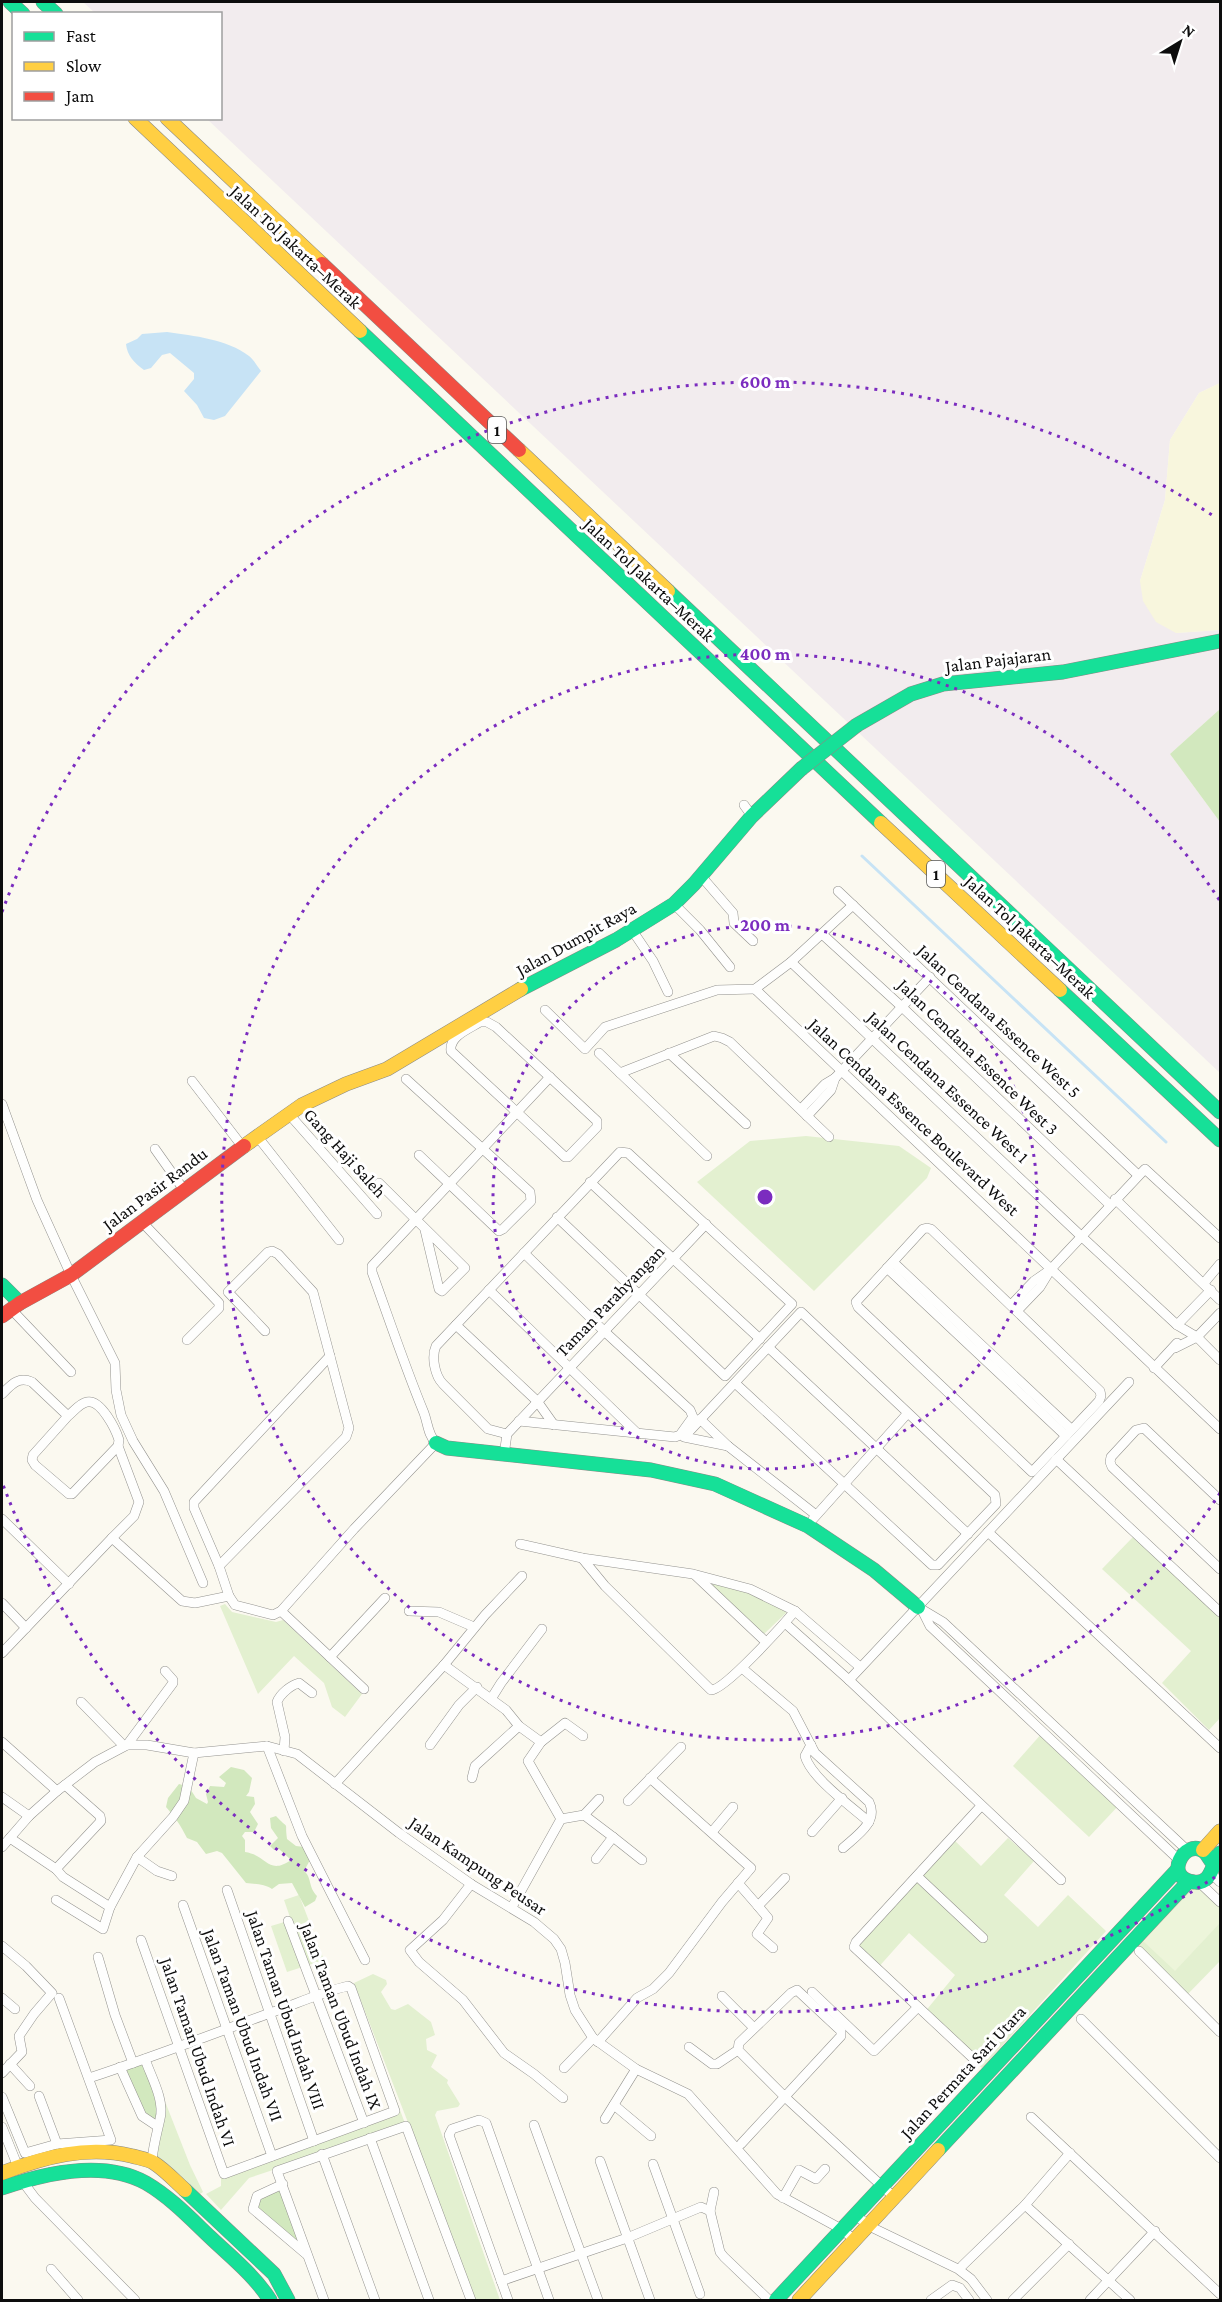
<svg xmlns="http://www.w3.org/2000/svg" width="1222" height="2302" viewBox="0 0 1222 2302" font-family="'Crimson Pro',serif">
	<style>
		.industrial { fill: #f2ecee }
		.farmland { fill: #f8f6dd }
		.green { fill: #e3f0d0 }
		.forest { fill: #d2e8be }
		.pitch { fill: #edf5da }
		.water { fill: #c7e3f5 }
		.lines { fill: none; stroke-linecap: round; stroke-linejoin: round }
		.stream { stroke: #c7e3f5; stroke-width: 3 }
		.street-casing { stroke: #94938f; stroke-width: 10 }
		.fast-casing { stroke: #8b8a86; stroke-width: 15 }
		.slow-casing { stroke: #8b8a86; stroke-width: 15 }
		.jam-casing { stroke: #8b8a86; stroke-width: 15 }
		.street { stroke: #fefefd; stroke-width: 9 }
		.fast { stroke: #16e098; stroke-width: 14 }
		.slow { stroke: #ffcf43; stroke-width: 14 }
		.jam { stroke: #f24e42; stroke-width: 14 }
		.fast-bridge-casing { stroke: #8b8a86; stroke-width: 15; stroke-linecap: butt }
		.fast-bridge { stroke: #16e098; stroke-width: 14 }
		.ring { fill: none; stroke: #7b2cbf; stroke-width: 3; stroke-dasharray: 3 6 }
		.labels { text-anchor: middle; stroke-width: 6; stroke-linejoin: round; paint-order: stroke }
		.shield { fill: #fff; stroke: #565656; stroke-width: 1.5 }
		.shield-label { font-size: 16px; font-weight: bold; fill: #0d0d0d }
		.street-label { font-size: 18px; fill: #0d0d0d; stroke: #fff }
		.centre { fill: #7b2cbf; stroke: #fff; stroke-width: 3 }
		.ring-label { font-size: 18px; text-anchor: middle; font-weight: bold; fill: #7b2cbf; stroke: #fff; stroke-width: 6; stroke-linejoin: round; paint-order: stroke }
	</style>
	<rect width="100%" height="100%" fill="#fbf9f0"/>
	<polygon class="industrial" points="83,2 1220,2 1220,383 1199,393 1170,440 1165,500 1140,581 1176,633 1220,630 1220,709 1170,754 1220,822 1220,1073 207,119 220,118 220,14 95,13"/>
	<polygon class="farmland" points="1220,383 1220,630 1176,633 1156,622 1143,601 1140,581 1165,500 1170,440 1199,393"/>
	<g class="green">
		<polygon points="806,1136 899,1146 931,1168 927,1178 814,1291 697,1182 750,1141"/>
		<polygon points="1133,1537 1220,1618 1220,1718 1209,1730 1162,1683 1191,1651 1102,1569"/>
		<polygon points="708,1581 756,1594 786,1611 786,1613 764,1634 706,1583"/>
		<polygon points="225,1604 232,1612 276,1622 283,1620 362,1694 345,1717 332,1707 324,1683 294,1656 258,1694 220,1606"/>
		<polygon points="1043,1732 1120,1804 1089,1837 1013,1766"/>
		<polygon points="952,1838 981,1866 1008,1838 1034,1861 1004,1895 1038,1927 1068,1895 1106,1931 982,2068 924,2013 955,1975 909,1933 876,1970 856,1942"/>
		<polygon points="1188,1882 1200,1883 1220,1902 1220,1961 1185,1997 1131,1944"/>
		<polygon points="299,1895 324,1960 287,1972 271,1926 291,1920 284,1900"/>
		<polygon points="373,1974 386,1980 387,1984 381,1992 391,2009 395,2010 408,2004 431,2022 435,2035 426,2039 427,2050 437,2055 431,2067 448,2080 447,2083 460,2104 458,2107 437,2111 435,2115 500,2300 474,2300 407,2120 354,1983"/>
		<polygon points="354,1987 406,2126 249,2178 221,2210 206,2194 221,2186 221,2176 395,2112"/>
		<polygon points="166,2104 190,2165 203,2192 200,2194 152,2153 161,2106"/>
	</g>
	<g class="forest">
		<polygon points="1220,709 1220,822 1170,754"/>
		<path d="M231,1767L244,1770L252,1778L249,1792L246,1796L254,1797L255,1804L250,1812L258,1824L254,1832H245L242,1836L245,1840V1852C267,1855 268,1876 291,1860L279,1849L274,1850L270,1846L278,1838L271,1828L270,1818L276,1816C291,1832 284,1818 287,1839L296,1846L304,1847L310,1860L304,1871C312,1877 308,1887 317,1896L315,1901L305,1907L292,1883L279,1884L272,1889C265,1884 255,1884 246,1883L222,1853L217,1851L206,1854L197,1842L187,1838C181,1826 175,1817 166,1807L168,1798L179,1784L189,1787L196,1798L207,1804L208,1802L206,1794L210,1786L224,1787L226,1783L219,1777Z"/>
		<polygon points="145,2059 160,2119 151,2123 120,2067"/>
		<polygon points="283,2184 307,2255 256,2213 254,2202"/>
	</g>
	<polygon class="pitch" points="1196,1886 1220,1909 1220,1923 1175,1971 1143,1941"/>
	<path class="water" d="M167,332C194,336 227,339 249,356C254,360 257,366 261,371L225,416L214,420L204,418L197,405L184,391L194,379V373L170,353L162,355L151,368L144,370C134,363 127,355 126,344L137,339L142,334Z"/>
	<g class="lines">
		<polyline class="stream" points="862,856 1166,1142"/>
		<g class="street-casing">
			<g id="street">
				<polyline points="744,805 752,816"/>
				<polyline points="701,876 733,913 734,923 753,941"/>
				<polyline points="838,891 1138,1175"/>
				<polyline points="674,904 700,930 730,967"/>
				<polyline points="632,930 653,961 668,992"/>
				<polyline points="822,934 902,1007 1110,1205"/>
				<polyline points="791,962 1081,1236 1177,1325 1197,1337 1220,1360"/>
				<polyline points="755,989 1220,1429"/>
				<polyline points="545,1010 585,1049 605,1027 717,990 755,989 791,962 853,905"/>
				<path d="M480,1022H487L496,1027L597,1121V1127L568,1157H565L451,1051C449,1036 469,1029 480,1022Z"/>
				<polyline points="599,1053 707,1156"/>
				<polyline points="669,1053 746,1124"/>
				<polyline points="620,1073 714,1036 722,1038 730,1042 829,1137"/>
				<polyline points="406,1079 530,1192 531,1201 503,1229 499,1231 419,1155"/>
				<polyline points="192,1081 242,1146"/>
				<polyline points="2,1104 37,1200 71,1275 115,1363 116,1390 121,1415 133,1441 164,1491 203,1583"/>
				<polyline points="801,1109 825,1084 835,1078 930,977"/>
				<polyline points="288,1113 377,1214"/>
				<polyline points="807,1116 831,1090 835,1078"/>
				<polyline points="257,1136 339,1240"/>
				<polyline points="155,1149 184,1190"/>
				<polyline points="590,1182 760,1339"/>
				<polyline points="379,1183 465,1268 442,1291 439,1289 425,1230"/>
				<polyline points="1115,1199 1220,1300"/>
				<polyline points="142,1222 219,1303 219,1308 187,1340"/>
				<polygon points="927,1228 931,1229 1100,1391 1101,1396 1099,1401 1032,1472 858,1307 856,1302 923,1229"/>
				<polyline points="893,1262 1071,1429"/>
				<polyline points="887,1268 1066,1436"/>
				<polyline points="1204,1283 1220,1264"/>
				<polyline points="489,1290 638,1434"/>
				<polyline points="1011,1305 1034,1281 1047,1272"/>
				<polyline points="11,1309 71,1372"/>
				<polyline points="1017,1311 1040,1287 1051,1269 1145,1169 1220,1238"/>
				<polyline points="456,1325 537,1401 554,1425"/>
				<polyline points="1177,1325 1211,1290"/>
				<polyline points="768,1347 968,1534"/>
				<polyline points="1175,1348 1197,1337 1220,1313"/>
				<path d="M330,1356L194,1502V1508L219,1566L229,1596L235,1605L273,1615L281,1611L354,1529L436,1443C428,1435 428,1424 424,1413C405,1367 389,1319 372,1272V1266L550,1077"/>
				<polyline points="1154,1368 1177,1343"/>
				<path d="M2,1394C11,1385 18,1376 32,1382L68,1416L33,1455L32,1460L35,1465L69,1494H72L118,1446L119,1440C116,1430 101,1399 87,1402C80,1403 74,1411 68,1416"/>
				<polyline points="700,1419 728,1446 816,1515"/>
				<polyline points="519,1421 675,1437 680,1435 693,1417 690,1410 604,1331 524,1253"/>
				<path d="M507,1434L488,1429L443,1384C435,1376 431,1357 436,1346L620,1152L628,1153L792,1304L725,1376L557,1217"/>
				<polyline points="728,1446 684,1437 801,1312 995,1495 996,1504 938,1565 932,1565 735,1383"/>
				<polyline points="504,1455 507,1434 706,1224"/>
				<polyline points="1056,1459 1220,1612"/>
				<polyline points="1220,1500 1144,1428 1136,1430 1111,1457 1110,1462 1112,1467 1220,1569"/>
				<polyline points="2,1519 69,1584"/>
				<polyline points="813,1519 907,1414"/>
				<polyline points="988,1532 1220,1748"/>
				<polyline points="112,1538 134,1516 139,1502 118,1446"/>
				<polyline points="520,1544 582,1558 693,1574 750,1589 795,1611 860,1667"/>
				<path d="M582,1558L605,1586L711,1690C725,1690 783,1625 795,1611"/>
				<polyline points="219,1566 346,1437 349,1428 313,1292 278,1254 272,1251 268,1252 228,1292 265,1331"/>
				<polyline points="695,1575 766,1642"/>
				<polyline points="2,1603 26,1628"/>
				<polyline points="918,1607 943,1622 1187,1850"/>
				<polyline points="922,1610 930,1626 1178,1859"/>
				<polyline points="281,1611 364,1689"/>
				<polyline points="409,1611 439,1612 474,1627"/>
				<polyline points="785,1623 849,1680 1061,1880"/>
				<polyline points="2,1653 112,1538 182,1601 195,1603 229,1596"/>
				<polyline points="330,1657 385,1598"/>
				<polyline points="444,1665 506,1710 519,1726 541,1742 565,1723 583,1736"/>
				<path d="M742,1668L793,1711L815,1753L869,1802C879,1822 856,1836 843,1848"/>
				<polyline points="849,1680 1129,1382"/>
				<polyline points="491,1699 501,1683 542,1629"/>
				<polyline points="81,1702 124,1746"/>
				<polyline points="2,1742 57,1791"/>
				<polyline points="541,1742 528,1761 561,1819"/>
				<polyline points="127,1745 173,1683 173,1680 165,1671"/>
				<polyline points="430,1745 459,1705 477,1687"/>
				<path d="M811,1745L805,1756C811,1778 851,1806 869,1822"/>
				<polyline points="267,1746 302,1836 365,1960"/>
				<path d="M284,1751L285,1737L277,1702C280,1694 291,1685 299,1683L312,1693"/>
				<polyline points="472,1778 475,1766 519,1726"/>
				<polyline points="335,1784 444,1665 485,1615 522,1576"/>
				<polyline points="2,1797 29,1816"/>
				<polyline points="628,1801 681,1747"/>
				<polyline points="584,1815 599,1799"/>
				<polyline points="712,1832 733,1807"/>
				<polyline points="812,1832 842,1798"/>
				<polyline points="613,1837 642,1860"/>
				<polyline points="10,1838 56,1869 63,1877 110,1907 103,1929 56,1900"/>
				<polyline points="2,1847 29,1816 57,1791 95,1762 127,1745 147,1745 194,1753 267,1746 297,1754 399,1833 471,1884 534,1922 554,1939 561,1949 565,1963 570,1995 575,2010 593,2038 636,2069 688,2094 777,2194 843,2230 855,2241"/>
				<polyline points="137,1857 157,1871 172,1876"/>
				<polyline points="56,1869 101,1821 100,1816 65,1785"/>
				<polyline points="1211,1873 1220,1882"/>
				<polyline points="917,1876 983,1938"/>
				<polyline points="738,1883 758,1906"/>
				<polyline points="1200,1883 1220,1902"/>
				<polyline points="471,1884 443,1920 410,1950 419,1962 463,2000 504,2053 534,2074 563,2098"/>
				<polyline points="227,1890 314,2141"/>
				<polyline points="183,1905 272,2156"/>
				<polyline points="110,1907 137,1857 173,1817 184,1801 194,1753"/>
				<polyline points="512,1907 561,1819 584,1815 613,1837 596,1859"/>
				<polyline points="288,1921 364,2123"/>
				<polyline points="2,1946 26,1966 52,1993 34,2014 19,2036 22,2052 2,2073"/>
				<polyline points="773,1948 757,1934 768,1918 758,1906 785,1878"/>
				<polyline points="1139,1951 1220,2032"/>
				<polyline points="98,1957 115,2015 133,2063"/>
				<polyline points="812,1992 874,2051 918,2007"/>
				<polyline points="722,1996 754,2028"/>
				<polyline points="2,1998 15,2009"/>
				<polyline points="1081,2019 1220,2158"/>
				<polyline points="598,2042 637,1998 653,1989 669,1973 722,1902 751,1868 650,1778"/>
				<polyline points="689,2047 712,2064 717,2064 738,2050"/>
				<path d="M145,2059C151,2077 165,2100 160,2119C157,2133 153,2146 152,2161"/>
				<polyline points="976,2061 854,1947 856,1942 981,1806"/>
				<polyline points="10,2064 30,2086"/>
				<polyline points="120,2067 142,2116 157,2126"/>
				<polyline points="564,2068 593,2038"/>
				<path d="M89,2078C150,2058 210,2035 270,2013C296,2004 322,1992 348,1986L351,1988L395,2111L224,2174L141,1940"/>
				<polyline points="39,2096 57,2144"/>
				<polyline points="2,2097 25,2153 57,2144 111,2140 59,1998"/>
				<polyline points="614,2105 651,2136"/>
				<polyline points="1031,2117 1220,2294"/>
				<polyline points="605,2119 636,2069"/>
				<polyline points="534,2125 598,2300"/>
				<polyline points="2,2127 18,2167"/>
				<polyline points="370,2138 429,2300"/>
				<polyline points="741,2144 841,2036 841,2031 797,1990 791,1993 739,2043 738,2050 786,2098 895,2198"/>
				<polyline points="322,2154 375,2300"/>
				<polyline points="600,2161 650,2300"/>
				<polyline points="653,2164 700,2294"/>
				<polyline points="23,2182 35,2198 135,2300"/>
				<polyline points="283,2184 257,2196 253,2209 306,2254"/>
				<polyline points="783,2198 799,2170 816,2179 825,2169"/>
				<polyline points="1025,2205 1130,2300"/>
				<polyline points="710,2211 714,2192"/>
				<polyline points="857,2216 869,2226 958,2269 971,2279 987,2300"/>
				<polyline points="962,2266 1025,2205 1070,2153"/>
				<polyline points="51,2269 78,2300"/>
				<polyline points="501,2281 627,2238 701,2207 710,2211 720,2252 724,2257 769,2300"/>
				<polyline points="324,2300 277,2171 406,2126 471,2300"/>
				<polyline points="508,2300 449,2135 452,2129 479,2120 486,2123 549,2300"/>
				<polyline points="931,2300 952,2285 960,2288 969,2300"/>
				<polyline points="1013,2300 1069,2244"/>
				<polyline points="1090,2300 1155,2231"/>
			</g>
		</g>
		<g class="fast-casing">
			<g id="fast">
				<polyline points="10,2 23,14"/>
				<polyline points="43,2 56,14"/>
				<polyline points="360,331 881,823"/>
				<polyline points="668,591 1220,1112"/>
				<polyline points="857,725 911,694 943,684 1063,672 1220,641"/>
				<polyline points="521,989 616,940 674,904 694,884 752,816 801,769"/>
				<polyline points="1060,990 1220,1140"/>
				<polyline points="2,1285 20,1303"/>
				<polyline points="436,1443 447,1448 651,1470 715,1484 808,1526 874,1570 918,1607"/>
				<path d="M1212,1862C1209,1859 1207,1853 1203,1851C1185,1838 1162,1878 1194,1882C1199,1883 1203,1882 1207,1878C1213,1871 1214,1861 1220,1853"/>
				<polyline points="938,2150 1188,1882"/>
				<path d="M2,2188C45,2173 103,2159 146,2183C170,2197 190,2218 210,2237C231,2257 254,2275 270,2300"/>
				<polyline points="185,2190 274,2274 288,2300"/>
				<polyline points="776,2300 1177,1870"/>
			</g>
		</g>
		<g class="slow-casing">
			<g id="slow">
				<polyline points="135,118 360,331"/>
				<polyline points="167,118 322,264"/>
				<polyline points="519,450 668,591"/>
				<polyline points="881,823 1060,990"/>
				<polyline points="244,1146 302,1105 346,1084 387,1069 521,989"/>
				<polyline points="1203,1850 1220,1831"/>
				<path d="M2,2173C44,2157 87,2145 132,2156C139,2158 148,2159 154,2163C165,2170 175,2181 185,2190"/>
				<polyline points="799,2300 938,2150"/>
			</g>
		</g>
		<g class="jam-casing">
			<g id="jam">
				<polyline points="322,264 519,450"/>
				<polyline points="2,1316 20,1303 71,1275 244,1146"/>
			</g>
		</g>
		<use href="#street" class="street"/>
		<use href="#fast" class="fast"/>
		<use href="#slow" class="slow"/>
		<use href="#jam" class="jam"/>
		<g class="fast-bridge-casing">
			<polyline id="fast-bridge" points="801,769 857,725"/>
		</g>
		<use href="#fast-bridge" class="fast-bridge"/>
	</g>
	<g class="ring">
		<circle cx="765" cy="1197" r="272"/>
		<path d="M1220 1493A543 543 0 1 1 1220 901"/>
		<path d="M1215 1877A815 815 0 0 1 2 1482M2 912A815 815 0 0 1 1215 517"/>
	</g>
	<g class="labels">
		<g class="shield">
			<rect x="488" y="417" width="18" height="26" rx="4.5"/>
			<rect x="927" y="861" width="18" height="26" rx="4.5"/>
		</g>
		<g class="shield-label">
			<text x="497" y="436">1</text>
			<text x="936" y="880">1</text>
		</g>
		<g class="street-label">
			<text transform="translate(296 247) rotate(43)" y="6">Jalan Tol Jakarta–Merak</text>
			<text transform="translate(649 580) rotate(43)" y="6">Jalan Tol Jakarta–Merak</text>
			<text transform="translate(998 660) rotate(-7)" y="6">Jalan Pajajaran</text>
			<text transform="translate(1030 937) rotate(43)" y="6">Jalan Tol Jakarta–Merak</text>
			<text transform="translate(576 939) rotate(-29)" y="6">Jalan Dumpit Raya</text>
			<text transform="translate(999 1021) rotate(43)" y="6">Jalan Cendana Essence West 5</text>
			<text transform="translate(978 1057) rotate(44)" y="6">Jalan Cendana Essence West 3</text>
			<text transform="translate(948 1087) rotate(43)" y="6">Jalan Cendana Essence West 1</text>
			<text transform="translate(914 1117) rotate(43)" y="6">Jalan Cendana Essence Boulevard West</text>
			<text transform="translate(345 1153) rotate(48)" y="6">Gang Haji Saleh</text>
			<text transform="translate(155 1189) rotate(-37)" y="6">Jalan Pasir Randu</text>
			<text transform="translate(610 1301) rotate(-46)" y="6">Taman Parahyangan</text>
			<text transform="translate(478 1866) rotate(34)" y="6">Jalan Kampung Peusar</text>
			<text transform="translate(286 2010) rotate(71)" y="6">Jalan Taman Ubud Indah VIII</text>
			<text transform="translate(341 2016) rotate(69)" y="6">Jalan Taman Ubud Indah IX</text>
			<text transform="translate(243 2025) rotate(70)" y="6">Jalan Taman Ubud Indah VII</text>
			<text transform="translate(198 2052) rotate(71)" y="6">Jalan Taman Ubud Indah VI</text>
			<text transform="translate(963 2072) rotate(-47)" y="6">Jalan Permata Sari Utara</text>
		</g>
	</g>
	<circle cx="765" cy="1197" r="9" class="centre"/>
	<g class="ring-label">
		<text x="765" y="388">600 m</text>
		<text x="765" y="660">400 m</text>
		<text x="765" y="931">200 m</text>
	</g>
	<rect width="1222" height="2302" fill="none" stroke="#0d0d0d" stroke-width="6"/>
	<rect x="12" y="12" width="210" height="108" fill="#ffffff" stroke="#9e9e9e" stroke-width="1.5"/>
	<rect x="24" y="32" width="30" height="9" fill="#16e098" stroke="#9e9e9e" stroke-width="1.5"/>
	<text x="66" y="42" font-size="18" fill="#0d0d0d">Fast</text>
	<rect x="24" y="62" width="30" height="9" fill="#ffcf43" stroke="#9e9e9e" stroke-width="1.5"/>
	<text x="66" y="72" font-size="18" fill="#0d0d0d">Slow</text>
	<rect x="24" y="92" width="30" height="9" fill="#f24e42" stroke="#9e9e9e" stroke-width="1.5"/>
	<text x="66" y="102" font-size="18" fill="#0d0d0d">Jam</text>
	<g transform="translate(1180 42) rotate(38)" stroke="#ffffff" stroke-width="4.5" paint-order="stroke">
	<path d="M0-4.5L10 22L0 15L-10 22Z" fill="#0d0d0d"/>
	<text y="-9" font-size="16" font-weight="bold" text-anchor="middle" fill="#0d0d0d">N</text>
	</g>
</svg>
